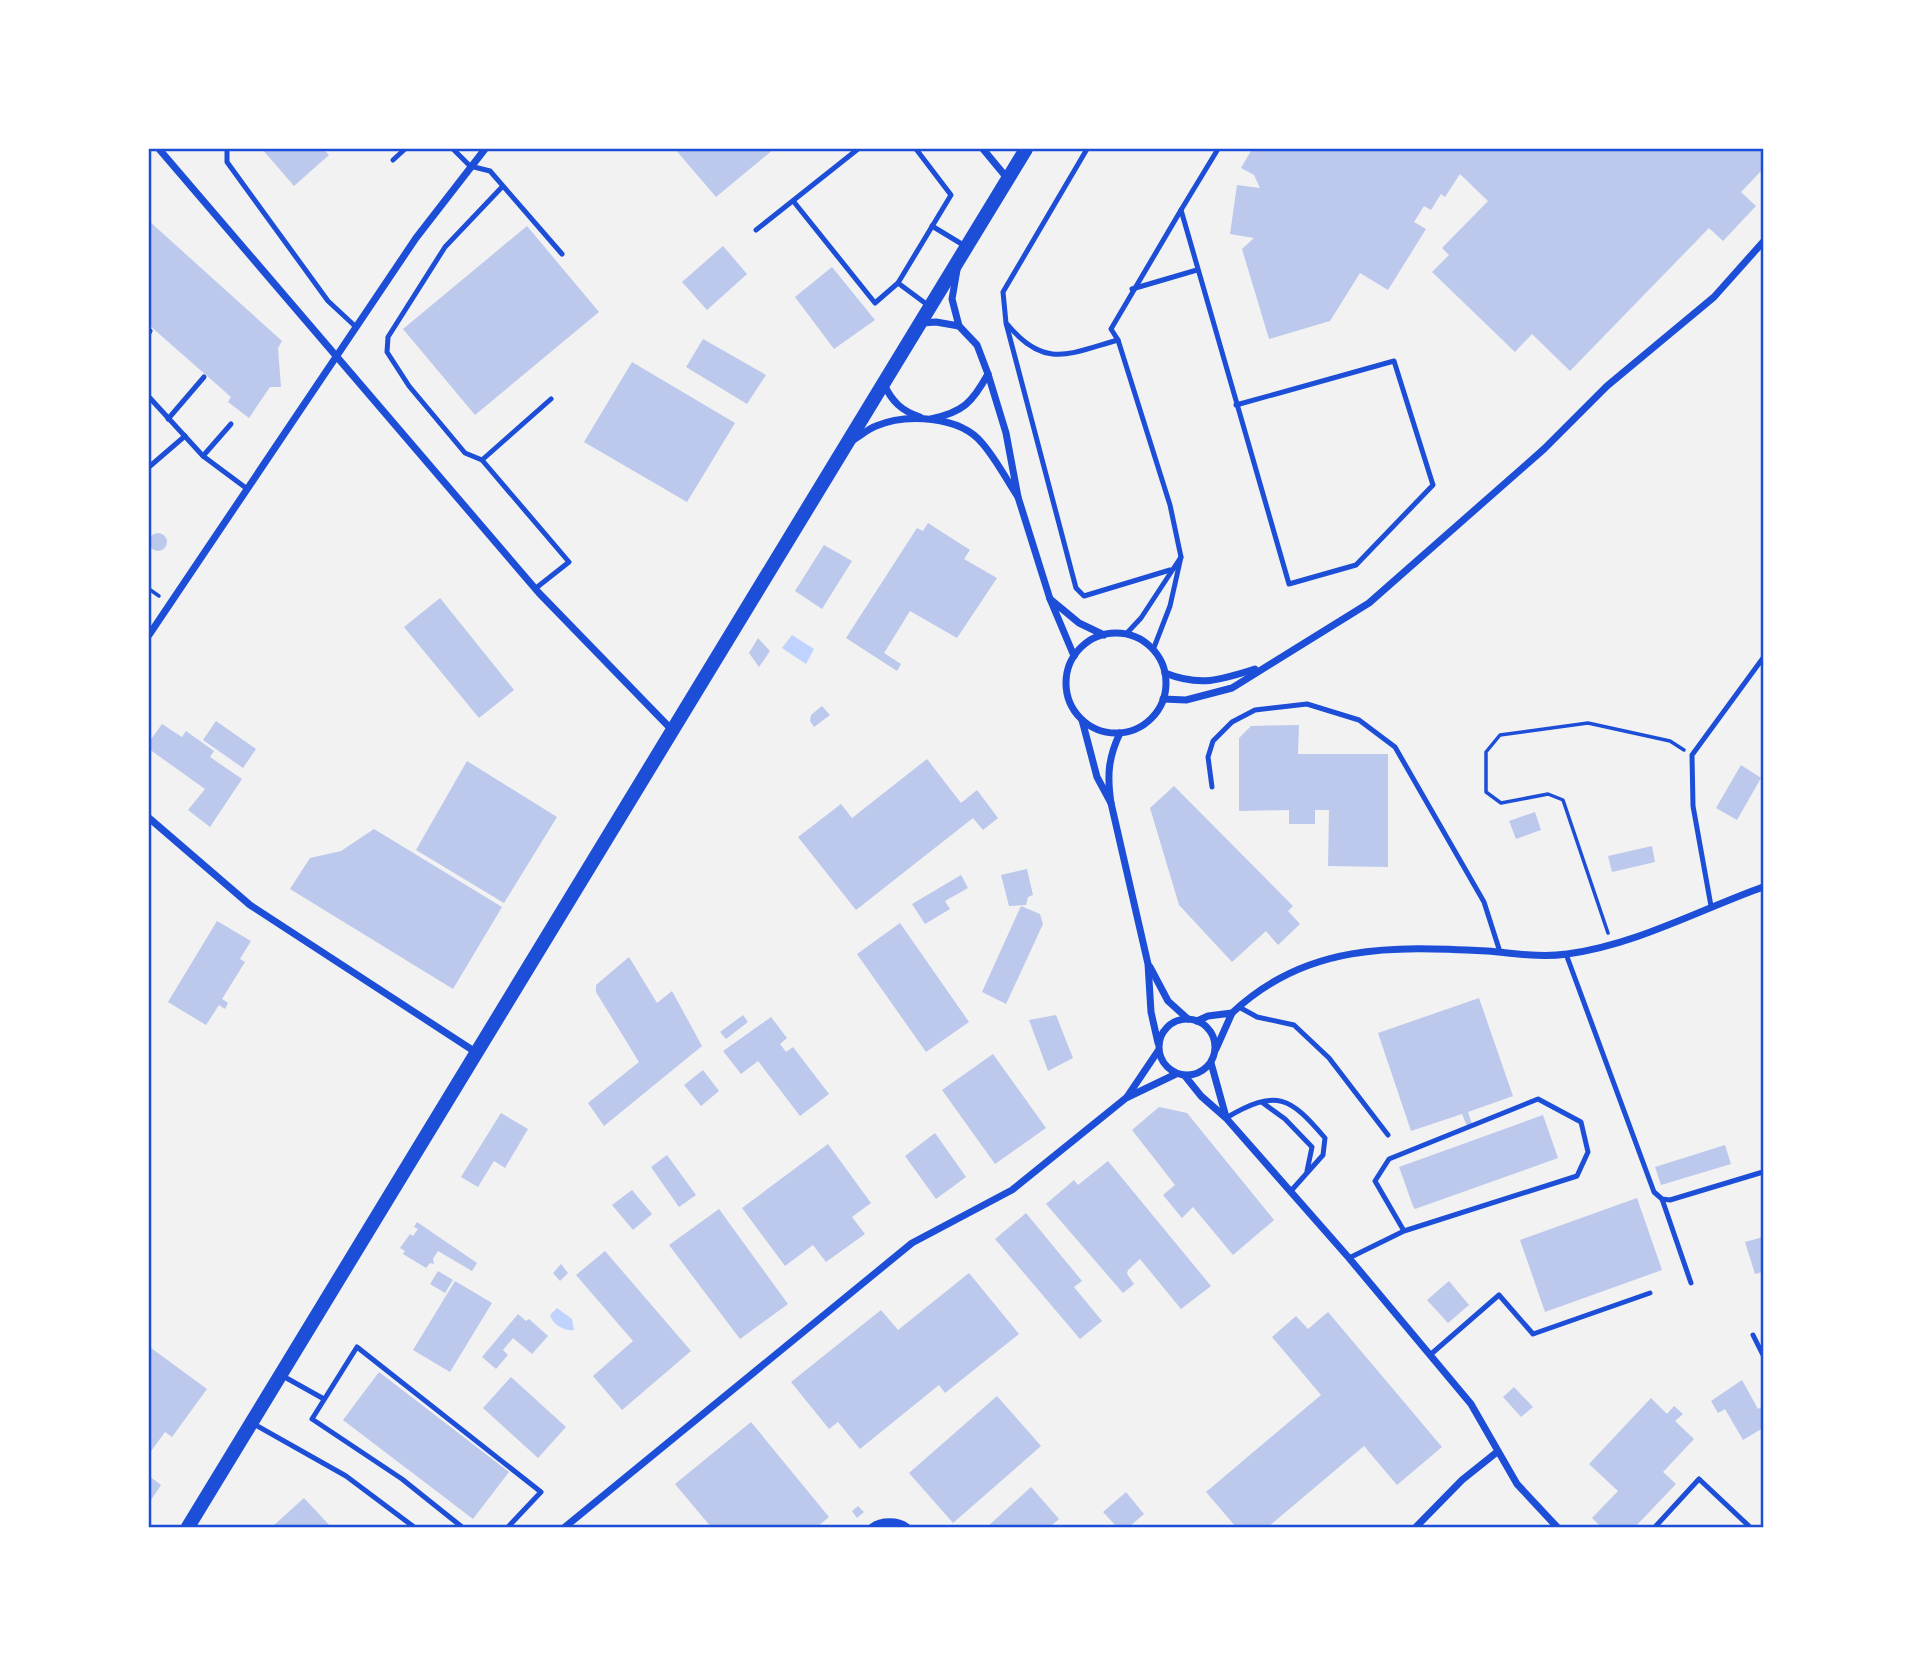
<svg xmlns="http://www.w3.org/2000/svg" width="1912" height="1676" viewBox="0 0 1912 1676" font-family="Lato,sans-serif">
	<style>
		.water { fill: #bfd3fe }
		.building { fill: #bdc9ec }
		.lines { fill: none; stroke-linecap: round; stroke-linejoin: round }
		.path { stroke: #1d4ed8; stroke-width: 3.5 }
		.service { stroke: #1d4ed8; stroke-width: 5 }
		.minor { stroke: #1d4ed8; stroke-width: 7 }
		.secondary { stroke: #1d4ed8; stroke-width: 14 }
		.neatline { fill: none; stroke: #1d4ed8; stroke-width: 2.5 }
	</style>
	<rect width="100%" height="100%" fill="#f2f2f2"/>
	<g class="water">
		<polygon points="792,635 814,649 806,664 782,648"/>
		<path d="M557,1308L572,1319L574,1330C565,1332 552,1324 550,1315Z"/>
	</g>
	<g class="building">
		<polygon points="262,149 323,149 329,155 294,186"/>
		<polygon points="675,149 774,149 716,197"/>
		<polygon points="1252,149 1763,149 1763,169 1741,192 1756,206 1723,241 1709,228 1570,371 1532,334 1515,352 1432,272 1449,255 1442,248 1488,201 1460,174 1445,197 1441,194 1431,210 1424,206 1414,222 1426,229 1388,290 1360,273 1330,321 1269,339 1242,249 1254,238 1230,234 1237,185 1260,188 1254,175 1241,168"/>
		<polygon points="149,221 282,341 278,348 281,387 270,387 249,418 228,402 231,397 149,325"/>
		<polygon points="527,226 599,312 475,415 403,329"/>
		<polygon points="723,246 747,274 707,310 682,282"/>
		<polygon points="832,267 875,320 834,349 795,297"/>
		<polygon points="703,339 766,375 747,404 686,367"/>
		<polygon points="632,362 735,423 687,502 584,442"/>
		<polygon points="928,523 970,550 964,559 997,578 957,638 910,611 884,653 901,664 897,671 846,638 917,528 923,531"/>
		<circle cx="158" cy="542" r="9"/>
		<polygon points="824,545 852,561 822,609 795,591"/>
		<polygon points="440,598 514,690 479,718 404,627"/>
		<polygon points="758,638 770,651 759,667 749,653"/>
		<polygon points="822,706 830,715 814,727 810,721 811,715"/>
		<polygon points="216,721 256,749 243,768 203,740"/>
		<polygon points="162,724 182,737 186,731 214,751 210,757 242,779 210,827 188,810 205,789 149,749 149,742"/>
		<polygon points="1299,725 1298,754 1388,754 1388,867 1328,866 1329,810 1315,810 1315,824 1289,824 1289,810 1239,811 1239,738 1251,726"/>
		<polygon points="927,759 961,803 977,790 998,818 983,830 973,818 856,910 798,837 841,804 852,818"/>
		<polygon points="467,761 557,817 504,903 416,850"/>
		<polygon points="1741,765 1761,778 1737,820 1716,808"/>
		<polygon points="1174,786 1293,906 1288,911 1300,924 1278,945 1266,931 1232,962 1179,905 1150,808"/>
		<polygon points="1535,812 1541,830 1516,839 1509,821"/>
		<polygon points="374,829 502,907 453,989 290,889 310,858 341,851"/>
		<polygon points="1652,846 1655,862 1612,872 1608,856"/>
		<polygon points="1027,869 1033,895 1028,897 1026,905 1009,906 1001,875"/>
		<polygon points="961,875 968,888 945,901 950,909 925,924 912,904"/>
		<polygon points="1021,906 1040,914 1043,924 1006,1004 982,992"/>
		<polygon points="217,921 251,941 240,959 245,962 222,999 228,1003 225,1009 219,1005 206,1025 168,1002"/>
		<polygon points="900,923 969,1022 926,1052 857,954"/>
		<polygon points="629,957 657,1003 672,991 702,1046 604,1126 588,1103 639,1062 596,992 596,985"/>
		<polygon points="1479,998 1513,1096 1468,1112 1472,1124 1467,1126 1462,1114 1411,1131 1378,1033"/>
		<polygon points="743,1015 748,1022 726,1039 720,1032"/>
		<polygon points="1056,1015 1073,1058 1048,1071 1029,1020"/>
		<polygon points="771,1017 787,1038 780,1044 786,1052 793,1047 829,1094 800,1116 758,1061 741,1074 723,1051"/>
		<polygon points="993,1054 1046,1128 995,1164 942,1090"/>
		<polygon points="703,1070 719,1091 701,1106 684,1085"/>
		<polygon points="1159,1107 1187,1113 1274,1220 1233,1255 1193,1207 1182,1218 1163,1195 1175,1185 1132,1130"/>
		<polygon points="501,1113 528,1129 505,1168 494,1161 478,1187 461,1177"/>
		<polygon points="1543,1115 1558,1158 1415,1209 1413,1206 1399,1167"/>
		<polygon points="935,1133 966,1177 936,1199 905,1156"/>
		<polygon points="828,1144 871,1203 852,1217 865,1234 826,1262 813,1245 785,1266 742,1208"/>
		<polygon points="1725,1145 1731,1164 1661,1185 1655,1167"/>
		<polygon points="667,1155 696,1195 679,1207 651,1167"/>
		<polygon points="1108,1161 1211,1286 1181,1309 1140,1259 1128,1270 1127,1274 1134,1284 1123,1293 1046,1204 1074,1180 1078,1185"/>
		<polygon points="632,1190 652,1214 633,1230 612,1205"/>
		<polygon points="1637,1198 1662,1270 1545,1312 1520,1240"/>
		<polygon points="719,1209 788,1304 740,1339 669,1245"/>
		<polygon points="1026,1213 1082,1281 1074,1287 1102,1321 1080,1339 995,1239"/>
		<polygon points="417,1222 477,1263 472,1271 438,1251 433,1259 434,1264 430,1263 426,1268 403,1254 405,1251 400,1248 410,1234 413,1236 418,1229 414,1227"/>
		<polygon points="1763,1237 1763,1272 1755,1274 1745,1242"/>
		<polygon points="605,1251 691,1351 622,1410 593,1376 633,1341 576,1275"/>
		<polygon points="561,1264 568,1273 560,1281 553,1273"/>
		<polygon points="438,1271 453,1280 445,1293 430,1284"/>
		<polygon points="969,1273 1019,1334 945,1393 939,1385 860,1449 838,1422 829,1429 791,1382 881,1310 898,1330"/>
		<polygon points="455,1281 492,1303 450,1372 413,1350"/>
		<polygon points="1449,1281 1469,1305 1448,1323 1427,1300"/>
		<polygon points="1328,1312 1442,1447 1397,1485 1364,1446 1268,1527 1236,1527 1206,1492 1321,1395 1272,1337 1296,1316 1308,1329"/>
		<polygon points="518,1314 526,1321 529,1319 548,1336 532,1354 513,1338 503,1350 508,1355 496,1369 482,1357"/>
		<polygon points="151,1348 207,1389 172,1437 165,1432 149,1454"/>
		<polygon points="379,1372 509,1472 473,1519 343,1420"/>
		<polygon points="511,1377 566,1427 538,1458 483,1408"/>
		<polygon points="1742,1380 1758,1409 1763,1406 1763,1428 1743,1440 1725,1409 1718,1413 1711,1401"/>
		<polygon points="1514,1387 1533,1407 1521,1417 1503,1397"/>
		<polygon points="997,1396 1041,1446 953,1523 909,1473"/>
		<polygon points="1651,1398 1667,1414 1674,1406 1683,1414 1675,1421 1694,1439 1663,1472 1676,1484 1635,1527 1601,1527 1592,1518 1618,1491 1589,1464"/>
		<polygon points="751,1422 829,1517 817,1527 711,1527 675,1484"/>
		<polygon points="149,1476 161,1485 149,1503"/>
		<polygon points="1031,1487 1059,1519 1050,1527 987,1527"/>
		<polygon points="1126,1492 1144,1514 1129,1527 1117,1527 1103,1512"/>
		<polygon points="304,1498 331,1527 272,1527"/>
		<polygon points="858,1506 864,1512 857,1518 852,1511"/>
	</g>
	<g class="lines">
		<g class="path">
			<polyline points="149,589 159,596"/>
			<polyline points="1608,933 1563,800 1548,794 1501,803 1486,792 1486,752 1500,735 1588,723 1670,741 1684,750"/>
		</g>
		<g class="service">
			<polyline points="227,149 227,162 328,301 356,327"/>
			<polyline points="453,149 470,166 490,171 562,254"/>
			<polyline points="916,149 951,195 898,283 929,306"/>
			<polyline points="1087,149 1003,292 1006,323 1076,588 1084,596 1170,570"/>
			<polyline points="1218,149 1181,210 1289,584 1356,565 1433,485 1394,361 1236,405"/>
			<polyline points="393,160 405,149"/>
			<polyline points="794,202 875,303 898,283"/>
			<polyline points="1181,210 1111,329 1118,340 1170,505 1181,557"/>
			<polyline points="932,226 965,246"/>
			<polyline points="756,230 858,149"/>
			<polyline points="1132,289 1197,270"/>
			<path d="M1008,325C1045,370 1071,353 1118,340"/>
			<polyline points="149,333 150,331"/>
			<polyline points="149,397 203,456 246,488"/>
			<polyline points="168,419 204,377"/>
			<polyline points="203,456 231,424"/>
			<polyline points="482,460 465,453 409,386 387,352 388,337 445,247 502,187"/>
			<polyline points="149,467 185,436"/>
			<polyline points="536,588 569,562 482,460 551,399"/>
			<polyline points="1126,634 1141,618 1181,557 1170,606 1153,650"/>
			<polyline points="1212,787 1208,757 1213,741 1232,722 1255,710 1307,704 1359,720 1395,747 1484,902 1500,952"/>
			<polyline points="1711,906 1693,806 1692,755 1763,658"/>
			<polyline points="1566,954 1654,1192 1662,1199 1670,1200 1763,1172"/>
			<polyline points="1239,1007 1257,1017 1294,1025 1329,1058 1388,1135"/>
			<polyline points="1263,1103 1285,1119 1312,1147 1307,1171"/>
			<path d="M1226,1118C1277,1088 1290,1097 1325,1138L1323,1155L1290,1192"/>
			<polyline points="1662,1199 1691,1283"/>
			<polyline points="1349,1258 1404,1231 1577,1176 1588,1152 1581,1122 1538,1099 1389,1159 1375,1181 1404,1231"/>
			<polyline points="1753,1335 1763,1355"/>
			<polyline points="1430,1355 1499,1295 1533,1334 1650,1293"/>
			<polyline points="281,1375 324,1399"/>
			<polyline points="252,1423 346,1476 414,1527"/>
			<polyline points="462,1527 402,1479 312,1419 357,1347 541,1492 508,1527"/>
			<polyline points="1655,1527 1699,1479 1750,1527"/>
		</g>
		<g class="minor">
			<polyline points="159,149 539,593 673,731"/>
			<polyline points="983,149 1007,178"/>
			<polyline points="922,323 936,322 959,326"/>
			<path d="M884,384C892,402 902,411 920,417"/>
			<path d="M931,419C963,412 972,403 988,374"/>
			<path d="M853,440C860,436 868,429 876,426C906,413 960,416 982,443C996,459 1006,479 1018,497L1006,433L988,374L977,345L959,326L952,299L957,270"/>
			<polyline points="1018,497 1050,599"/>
			<circle cx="1116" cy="683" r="50"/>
			<polyline points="149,635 416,238 485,149"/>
			<polyline points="1074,656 1050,599 1079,623 1104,635"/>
			<path d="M1165,673C1200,687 1221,680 1255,669"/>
			<polyline points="1163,699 1186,700 1232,688 1369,603 1544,449 1607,386 1714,297 1763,242"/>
			<path d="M1082,720L1097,777L1111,803C1107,776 1108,758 1120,733"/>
			<polyline points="1111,803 1148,964 1151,1012 1158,1043"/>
			<polyline points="149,818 250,905 477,1053"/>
			<polyline points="1150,967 1168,1001 1188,1019"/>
			<path d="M1232,1013C1306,943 1392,946 1487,951C1514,953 1540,958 1567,954C1635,945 1699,910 1763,887"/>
			<circle cx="1187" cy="1047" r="28"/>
			<polyline points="1197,1021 1208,1016 1232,1013 1216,1049"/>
			<polyline points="1211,1063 1226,1117"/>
			<polyline points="1185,1076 1201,1096 1226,1118 1349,1258 1471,1404 1517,1484 1557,1527"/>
			<polyline points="1127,1097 1158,1051"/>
			<polyline points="565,1527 912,1243 1012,1190 1126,1098 1176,1074"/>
			<path d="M872,1527C881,1520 898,1520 907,1527"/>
			<polyline points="1416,1527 1462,1480 1497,1452"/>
		</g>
		<polyline class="secondary" points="188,1527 1026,149"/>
	</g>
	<rect width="1912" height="1676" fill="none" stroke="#ffffff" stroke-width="301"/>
	<rect x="150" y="150" width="1612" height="1376" class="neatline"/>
</svg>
